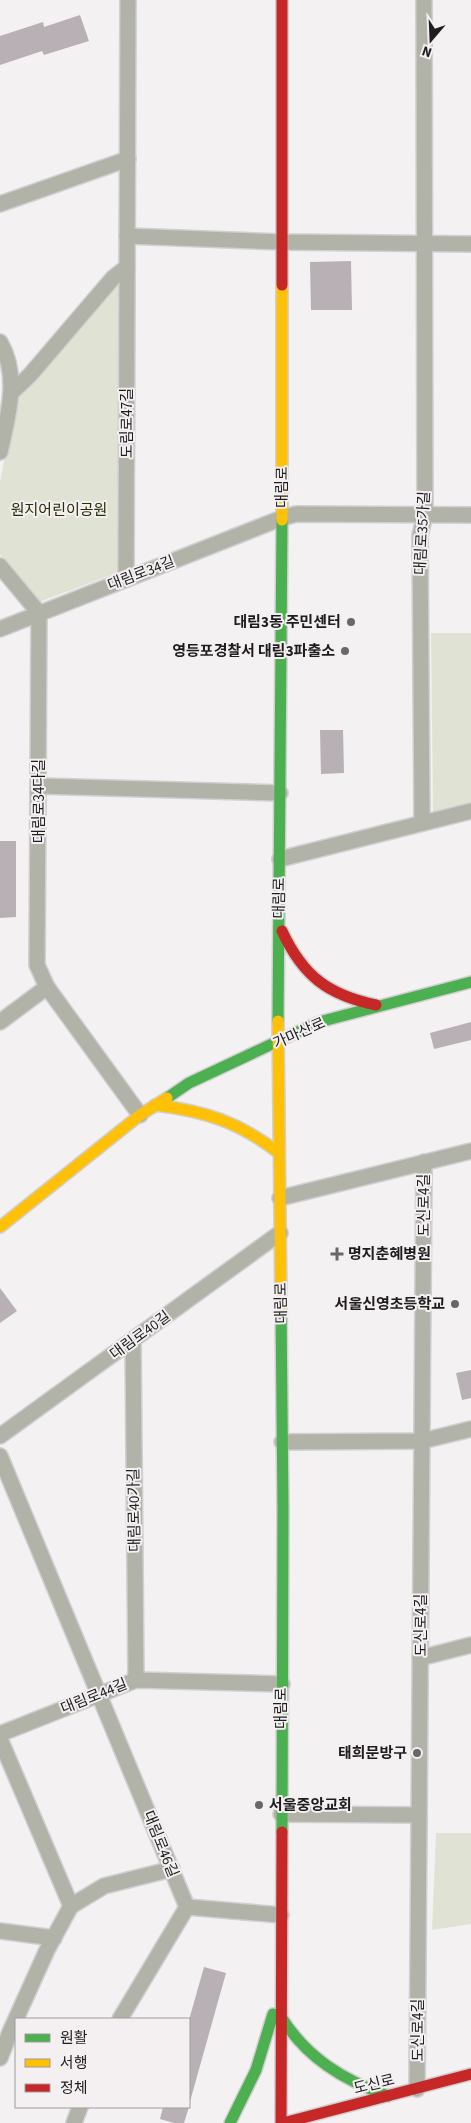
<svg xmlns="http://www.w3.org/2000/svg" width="471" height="2123" viewBox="0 0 471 2123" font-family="'Source Sans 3','Noto Sans KR',sans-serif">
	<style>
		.green { fill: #e0e3d4 }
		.building { fill: #b8b0b4 }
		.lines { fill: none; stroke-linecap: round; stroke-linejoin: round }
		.street-casing { stroke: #d1cfd0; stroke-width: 18 }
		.fast-casing { stroke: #d1cfd0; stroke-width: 14 }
		.slow-casing { stroke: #d1cfd0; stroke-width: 14 }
		.jam-casing { stroke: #d1cfd0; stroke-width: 14 }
		.street { stroke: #b1b3a9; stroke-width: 15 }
		.fast { stroke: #4caf50; stroke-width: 11 }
		.slow { stroke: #ffc107; stroke-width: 11 }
		.jam { stroke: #c62828; stroke-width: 11 }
		.poi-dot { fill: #696768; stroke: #f4f0f2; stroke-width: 2 }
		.labels { text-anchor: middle; stroke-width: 4; stroke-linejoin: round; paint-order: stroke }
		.street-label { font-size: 15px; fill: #1e1c1d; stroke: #f4f0f2 }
		.park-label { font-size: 15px; fill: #272e00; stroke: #f4f0f2 }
		.poi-label { font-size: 15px; font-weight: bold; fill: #1e1c1d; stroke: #f4f0f2; text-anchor: end }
	</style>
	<rect width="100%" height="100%" fill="#f3f1f2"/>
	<g class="green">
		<polygon points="119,282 119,572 39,602 3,560 0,554 0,482 17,396"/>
		<polygon points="431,633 471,633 471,802 433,812"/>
		<polygon points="436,1833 471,1833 471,1924 432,1930"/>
	</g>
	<g class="building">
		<polygon points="80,15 89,41 44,55 42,51 0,65 0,36 43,22 44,27"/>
		<polygon points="351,261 352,310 311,310 310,262"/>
		<polygon points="320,730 343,730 344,773 321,774"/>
		<polygon points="0,841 16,841 16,917 0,918"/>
		<polygon points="471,1022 471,1040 434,1049 430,1033"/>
		<polygon points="0,1288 17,1311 0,1323"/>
		<polygon points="471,1370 471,1398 462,1400 456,1373"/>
		<polygon points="204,1967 226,1973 189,2105 189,2020"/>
		<polygon points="163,2107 189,2107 184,2123 174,2123 160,2119"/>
	</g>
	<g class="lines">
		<g class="street-casing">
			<g id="street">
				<polyline points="0,204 128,159"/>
				<polyline points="127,236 282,242 471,244"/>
				<path d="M0,342C20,376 8,416 0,452"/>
				<polyline points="11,393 30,375 113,278 127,267"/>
				<polyline points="0,566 39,613 37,965 47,987 140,1115"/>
				<polyline points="126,579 128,0"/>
				<polyline points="0,629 282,518 296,514 471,515"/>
				<polyline points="39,786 280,793"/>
				<polyline points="422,823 420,535 425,515 424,0"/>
				<polyline points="280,859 471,811"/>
				<polyline points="0,1022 47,987"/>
				<polyline points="280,1198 471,1151"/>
				<polyline points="133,1340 136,1680"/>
				<polyline points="0,1436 280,1233"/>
				<polyline points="282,1442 422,1441 471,1429"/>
				<polyline points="0,1456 187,1907"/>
				<polyline points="420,1658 471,1645"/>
				<polyline points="0,1734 136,1680 282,1684"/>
				<polyline points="0,1739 71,1906"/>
				<polyline points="281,1814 419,1815"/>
				<polyline points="187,1907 281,1915"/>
				<polyline points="0,1931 54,1938"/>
				<polyline points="120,2019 187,1907"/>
				<polyline points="0,2058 10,2032 47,1950 71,1906 104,1886 172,1869"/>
				<polyline points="417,2089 424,1162"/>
				<polyline points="74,2123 80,2107"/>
			</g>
		</g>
		<g class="fast-casing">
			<g id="fast">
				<polyline points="278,1021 282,520"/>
				<polyline points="167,1098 189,1083 319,1022 471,982"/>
				<polyline points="281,1308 283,1509 282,1832"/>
				<path d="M281,2017C307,2058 343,2080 388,2096"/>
				<polyline points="230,2123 256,2070 273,2014"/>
			</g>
		</g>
		<g class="slow-casing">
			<g id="slow">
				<polyline points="282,520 282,285"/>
				<polyline points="278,1021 281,1308"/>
				<path d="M155,1105C205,1111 239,1122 279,1153"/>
				<polyline points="0,1227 140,1115 167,1098"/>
			</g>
		</g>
		<g class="jam-casing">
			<g id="jam">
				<polyline points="282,0 282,285"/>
				<path d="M282,931C303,976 328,995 376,1005"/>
				<polyline points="281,2123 282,1832"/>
				<polyline points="283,2123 471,2074"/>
			</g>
		</g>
		<use href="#street" class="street"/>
		<use href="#fast" class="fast"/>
		<use href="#slow" class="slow"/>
		<use href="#jam" class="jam"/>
	</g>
	<g class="poi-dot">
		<circle cx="351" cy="622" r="5"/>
		<circle cx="345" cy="651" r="5"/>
		<path d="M334.5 1246.5h5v5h5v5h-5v5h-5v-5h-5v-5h5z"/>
		<circle cx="455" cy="1304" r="5"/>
		<circle cx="417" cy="1753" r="5"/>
		<circle cx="259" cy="1805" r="5"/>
	</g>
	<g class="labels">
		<g class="street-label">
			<text transform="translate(127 423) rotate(-90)" y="5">도림로47길</text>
			<text transform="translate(282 487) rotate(-90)" y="5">대림로</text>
			<text transform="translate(422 533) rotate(-87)" y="5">대림로35가길</text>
			<text transform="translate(141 573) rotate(-21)" y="5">대림로34길</text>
			<text transform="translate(39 801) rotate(-90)" y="5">대림로34다길</text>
			<text transform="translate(279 898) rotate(-89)" y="5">대림로</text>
			<text transform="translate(299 1033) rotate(-24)" y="5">가마산로</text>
			<text transform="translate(424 1205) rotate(-90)" y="5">도신로4길</text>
			<text transform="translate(281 1303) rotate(-91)" y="5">대림로</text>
			<text transform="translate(140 1335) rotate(-36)" y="5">대림로40길</text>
			<text transform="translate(134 1510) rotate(-91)" y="5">대림로40가길</text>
			<text transform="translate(421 1625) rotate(-90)" y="5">도신로4길</text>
			<text transform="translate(94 1696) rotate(-22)" y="5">대림로44길</text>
			<text transform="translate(281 1708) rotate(-90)" y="5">대림로</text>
			<text transform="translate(161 1844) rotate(68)" y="5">대림로46길</text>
			<text transform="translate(418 2030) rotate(-90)" y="5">도신로4길</text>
			<text transform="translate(374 2084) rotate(-14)" y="5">도신로</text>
		</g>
		<g class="park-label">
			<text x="59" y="515">원지어린이공원</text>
		</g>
		<g class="poi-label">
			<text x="341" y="627">대림3동 주민센터</text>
			<text x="335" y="656">영등포경찰서 대림3파출소</text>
			<text x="348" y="1259" text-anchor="start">명지춘혜병원</text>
			<text x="445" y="1309">서울신영초등학교</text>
			<text x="407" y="1758">태희문방구</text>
			<text x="269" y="1810" text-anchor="start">서울중앙교회</text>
		</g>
	</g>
	<rect x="15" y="2018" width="175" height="90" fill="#f4f0f2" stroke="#9e9b9d"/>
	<rect x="25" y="2034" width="25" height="8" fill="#4caf50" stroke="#9e9b9d"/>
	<text x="60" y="2043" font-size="15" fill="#1e1c1d">원활</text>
	<rect x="25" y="2059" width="25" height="8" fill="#ffc107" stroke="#9e9b9d"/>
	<text x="60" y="2068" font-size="15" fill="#1e1c1d">서행</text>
	<rect x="25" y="2084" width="25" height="8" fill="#c62828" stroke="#9e9b9d"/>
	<text x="60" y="2093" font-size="15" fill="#1e1c1d">정체</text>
	<g transform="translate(431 40) rotate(199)" stroke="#f4f0f2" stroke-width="4" paint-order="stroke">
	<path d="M0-4L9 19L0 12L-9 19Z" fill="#1e1c1d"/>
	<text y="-8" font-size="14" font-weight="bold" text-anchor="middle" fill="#1e1c1d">N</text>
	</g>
</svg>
